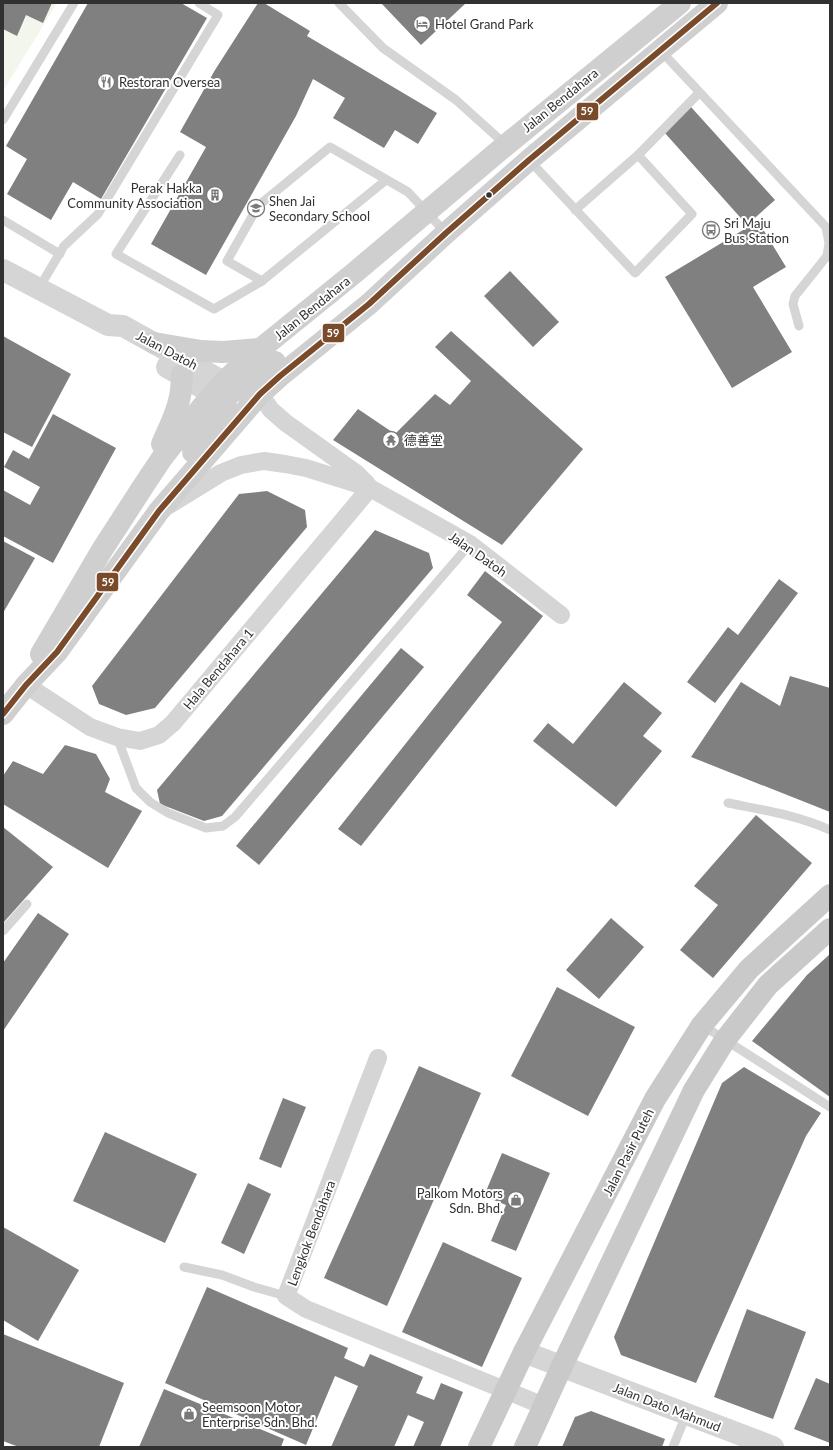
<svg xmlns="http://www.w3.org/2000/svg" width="833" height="1450" viewBox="0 0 833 1450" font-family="Lato,'Noto Sans SC',sans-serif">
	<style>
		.green { fill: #f3f6ed }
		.building { fill: #808080 }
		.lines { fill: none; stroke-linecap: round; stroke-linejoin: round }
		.service { stroke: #d5d5d5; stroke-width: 9 }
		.minor { stroke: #d5d5d5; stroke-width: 18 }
		.tertiary { stroke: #d5d5d5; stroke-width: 22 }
		.secondary { stroke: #cfcfcf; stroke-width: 22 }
		.primary { stroke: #c9c9c9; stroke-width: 22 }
		.bus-1-casing { stroke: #fff; stroke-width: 9 }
		.bus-1 { stroke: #7a4b2a; stroke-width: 6 }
		.bus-dot { fill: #313131; stroke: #fff; stroke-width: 1.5 }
		.labels { text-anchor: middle; stroke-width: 4; stroke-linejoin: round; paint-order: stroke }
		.poi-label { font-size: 13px; fill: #313131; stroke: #fff; text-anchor: start }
		.street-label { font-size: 13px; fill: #313131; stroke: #fff }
		.line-badge { stroke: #fff; stroke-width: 1.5 }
		.badge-label { font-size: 11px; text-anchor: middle; font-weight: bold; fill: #fff }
	</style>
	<rect width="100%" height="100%" fill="#fff"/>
	<polygon class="green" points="3,3 57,3 3,91"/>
	<g class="building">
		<polygon points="3,3 52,3 43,23 26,15 17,36 3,29"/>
		<polygon points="88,3 181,3 207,18 101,199 73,182 51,220 7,194 27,159 6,146"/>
		<polygon points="258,3 264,3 310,31 307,36 437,113 418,144 395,130 384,148 333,118 345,98 313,79 296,116 206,275 151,244 206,147 180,132 215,70"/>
		<polygon points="381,3 466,3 421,45"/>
		<polygon points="691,107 775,200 747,225 664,132"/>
		<polygon points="758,221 786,267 753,287 792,352 732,388 665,277"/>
		<polygon points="510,271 559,322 533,347 484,296"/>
		<polygon points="451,331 583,449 502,545 333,440 358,409 395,434 435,394 450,405 471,381 435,347"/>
		<polygon points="3,336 71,374 32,447 3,432"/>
		<polygon points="53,414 116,448 53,563 3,536 3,490 30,505 40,487 4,467 13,450 29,459"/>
		<polygon points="267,491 305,510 307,527 155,708 126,715 99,704 92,686 239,494"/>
		<polygon points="375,530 429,553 433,568 222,816 204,821 160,804 157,790"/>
		<polygon points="3,541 35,558 3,613"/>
		<polygon points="485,571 543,616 361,846 338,829 502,622 467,595"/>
		<polygon points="779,579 798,593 715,703 687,682 728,627 738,635"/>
		<polygon points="401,648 424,667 259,865 236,846"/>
		<polygon points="790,676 830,688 830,812 691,757 741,682 780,706"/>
		<polygon points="624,682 662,713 643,736 662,751 616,807 533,741 548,723 573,744"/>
		<polygon points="65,745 96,754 110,779 105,792 142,811 108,868 3,804 3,776 13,761 43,774"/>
		<polygon points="756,815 812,863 713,978 680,950 718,905 694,886"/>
		<polygon points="3,827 53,867 3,923"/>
		<polygon points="38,913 69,934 3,1031 3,963"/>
		<polygon points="611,918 644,947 599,999 566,970"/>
		<polygon points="830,954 830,1097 752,1041 807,975"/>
		<polygon points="557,987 635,1027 588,1116 511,1076"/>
		<polygon points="419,1066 481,1093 387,1306 324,1278"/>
		<polygon points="744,1067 821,1113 806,1136 696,1383 621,1355 614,1337 722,1083"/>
		<polygon points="283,1098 306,1107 281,1168 259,1159"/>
		<polygon points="105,1132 197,1174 165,1243 73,1201"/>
		<polygon points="502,1153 550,1173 516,1251 491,1241 506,1205 484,1196"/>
		<polygon points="248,1183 271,1194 244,1254 221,1243"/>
		<polygon points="3,1227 79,1270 38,1341 3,1320"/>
		<polygon points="443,1242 522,1278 482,1367 402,1332"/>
		<polygon points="207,1287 348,1348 344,1358 364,1367 370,1354 423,1377 416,1393 434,1400 441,1383 463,1392 440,1447 413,1447 424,1422 408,1415 394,1447 331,1447 358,1386 335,1376 306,1445 165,1383"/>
		<polygon points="747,1309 806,1332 773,1419 714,1397"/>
		<polygon points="3,1334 124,1383 99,1447 19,1447 3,1441"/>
		<polygon points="816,1378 830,1384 830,1443 794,1429"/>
		<polygon points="164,1389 284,1439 281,1447 139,1447"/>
		<polygon points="591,1411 665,1439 662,1447 562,1447 575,1417"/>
	</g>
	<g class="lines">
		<g class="service">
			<polyline points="339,3 383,48 456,100 506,145"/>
			<polyline points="660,50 826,227 829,243 827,256 795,296 793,304 799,326"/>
			<polyline points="3,120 74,3"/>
			<polyline points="180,155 116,254 214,309 262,281"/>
			<polyline points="638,155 699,93"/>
			<polyline points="529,160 635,273 692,214 638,155 575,210"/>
			<polyline points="386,180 262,281 227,261 258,206 330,147 408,192 446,233"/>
			<polyline points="3,220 60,254"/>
			<polyline points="39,288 64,246 98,214 218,15 199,3"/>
			<polyline points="117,737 136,788 150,802 168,813 206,828 223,826 235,817 470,544"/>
			<path d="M728,803C763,810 797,815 830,830"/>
			<polyline points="3,931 27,904"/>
			<polyline points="702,1025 830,1107"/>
			<polyline points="184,1267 222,1275 254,1287 286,1296"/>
			<polyline points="673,1447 686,1415"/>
		</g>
		<g class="minor">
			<polyline points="260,394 271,410 286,423 356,473 367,484"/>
			<polyline points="169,505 221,473 241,465 264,461 285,464 306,468 370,488 470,544 561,615"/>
			<polyline points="26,685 90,727 117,737 140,741 159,735 173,723 370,488"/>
			<polyline points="378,1058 286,1296 306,1309 544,1406"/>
		</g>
		<g class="tertiary">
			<polyline points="3,270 108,325 123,326 224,382"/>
			<polyline points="167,367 213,394"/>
			<polyline points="524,1352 773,1447"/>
		</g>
		<g class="secondary">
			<polyline points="154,343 201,351 223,352 261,349"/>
			<path d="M213,394C236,398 258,376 275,362"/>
			<path d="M162,444C173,419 182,403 182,375"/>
			<path d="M193,452C205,432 236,408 224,382"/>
			<polyline points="41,654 102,550 144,485 162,458 202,407 224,382 248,359 353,274 506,145 680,3"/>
			<polyline points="3,714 26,685 57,652 159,511 260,394 280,376 369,304 446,233 529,160 717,3"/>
		</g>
		<g class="primary">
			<polyline points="479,1447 524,1352 655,1099 702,1025 749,969 830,895"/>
			<polyline points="525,1447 562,1366 694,1090 725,1040 768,985 830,929"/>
		</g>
		<g class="bus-1-casing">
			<polyline id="bus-1" points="3,714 26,685 57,652 159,511 260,394 280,376 369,304 446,233 529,160 717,3"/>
		</g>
		<use href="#bus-1" class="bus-1"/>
	</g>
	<defs>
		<g id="hotel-ring" transform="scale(0.9)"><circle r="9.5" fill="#fff" stroke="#797979" stroke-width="1.5"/><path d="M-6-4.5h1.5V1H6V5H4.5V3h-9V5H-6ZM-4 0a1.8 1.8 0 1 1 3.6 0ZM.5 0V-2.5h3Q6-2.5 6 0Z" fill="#797979"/></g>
		<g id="restaurant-ring" transform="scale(0.9)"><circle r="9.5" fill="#fff" stroke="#797979" stroke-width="1.5"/><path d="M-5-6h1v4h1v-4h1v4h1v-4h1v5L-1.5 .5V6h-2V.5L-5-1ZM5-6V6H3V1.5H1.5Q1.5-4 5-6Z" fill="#797979"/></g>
		<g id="building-ring" transform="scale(0.9)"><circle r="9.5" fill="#fff" stroke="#797979" stroke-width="1.5"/><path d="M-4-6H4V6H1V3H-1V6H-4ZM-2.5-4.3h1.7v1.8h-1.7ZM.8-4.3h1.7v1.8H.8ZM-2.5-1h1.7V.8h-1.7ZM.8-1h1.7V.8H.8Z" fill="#797979"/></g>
		<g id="school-ring" transform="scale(0.9)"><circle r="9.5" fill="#fff" stroke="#797979" stroke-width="1.5"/><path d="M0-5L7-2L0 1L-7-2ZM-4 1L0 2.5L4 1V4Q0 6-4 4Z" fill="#797979"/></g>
		<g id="bus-ring" transform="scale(0.9)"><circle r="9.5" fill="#fff" stroke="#797979" stroke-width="1.5"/><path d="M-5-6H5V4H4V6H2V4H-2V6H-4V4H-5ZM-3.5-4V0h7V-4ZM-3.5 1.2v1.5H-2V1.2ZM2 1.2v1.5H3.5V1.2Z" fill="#797979"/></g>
		<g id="temple-ring" transform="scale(0.9)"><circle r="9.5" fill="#fff" stroke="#797979" stroke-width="1.5"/><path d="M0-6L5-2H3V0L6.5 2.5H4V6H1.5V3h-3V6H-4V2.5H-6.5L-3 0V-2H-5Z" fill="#797979"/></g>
		<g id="shop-ring" transform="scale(0.9)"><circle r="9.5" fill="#fff" stroke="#797979" stroke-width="1.5"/><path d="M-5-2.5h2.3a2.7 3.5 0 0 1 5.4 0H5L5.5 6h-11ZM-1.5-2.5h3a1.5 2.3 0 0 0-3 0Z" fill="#797979"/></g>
	</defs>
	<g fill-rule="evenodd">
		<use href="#hotel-ring" x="422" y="24"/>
		<use href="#restaurant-ring" x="106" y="82"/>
		<use href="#building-ring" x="215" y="195"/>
		<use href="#school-ring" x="256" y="208"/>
		<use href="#bus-ring" x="711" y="230"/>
		<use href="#temple-ring" x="391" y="440"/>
		<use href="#shop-ring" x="516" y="1200"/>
		<use href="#shop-ring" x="189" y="1414"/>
	</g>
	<circle class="bus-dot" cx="489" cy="195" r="3.5"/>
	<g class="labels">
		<g class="poi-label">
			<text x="435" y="29">Hotel Grand Park</text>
			<text x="119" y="87">Restoran Oversea</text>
			<text x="202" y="193" text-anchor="end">Perak Hakka<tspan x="202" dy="15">Community Association</tspan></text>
			<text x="269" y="206">Shen Jai<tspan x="269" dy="15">Secondary School</tspan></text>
			<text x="724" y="228">Sri Maju<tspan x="724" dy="15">Bus Station</tspan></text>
			<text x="404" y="445">德善堂</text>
			<text x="503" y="1198" text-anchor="end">Palkom Motors<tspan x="503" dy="15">Sdn. Bhd.</tspan></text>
			<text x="202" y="1412">Seemsoon Motor<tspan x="202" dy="15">Enterprise Sdn. Bhd.</tspan></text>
		</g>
		<g class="street-label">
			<text transform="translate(560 100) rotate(-39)" y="5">Jalan Bendahara</text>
			<text transform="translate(312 308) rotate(-39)" y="5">Jalan Bendahara</text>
			<text transform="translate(167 350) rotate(28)" y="5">Jalan Datoh</text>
			<text transform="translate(478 554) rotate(35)" y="5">Jalan Datoh</text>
			<text transform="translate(218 669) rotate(-50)" y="5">Hala Bendahara 1</text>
			<text transform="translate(628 1152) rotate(-63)" y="5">Jalan Pasir Puteh</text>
			<text transform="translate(311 1233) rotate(-69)" y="5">Lengkok Bendahara</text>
			<text transform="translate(667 1407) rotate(21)" y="5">Jalan Dato Mahmud</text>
		</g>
	</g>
	<g class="line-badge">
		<rect x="576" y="102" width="23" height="19" rx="4" fill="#7a4b2a"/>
		<rect x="322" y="323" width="23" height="20" rx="4" fill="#7a4b2a"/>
		<rect x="96" y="572" width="23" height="20" rx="4" fill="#7a4b2a"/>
	</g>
	<g class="badge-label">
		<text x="587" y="115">59</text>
		<text x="333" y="337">59</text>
		<text x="108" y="586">59</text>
	</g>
	<rect width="833" height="1450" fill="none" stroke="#313131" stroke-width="8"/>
</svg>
